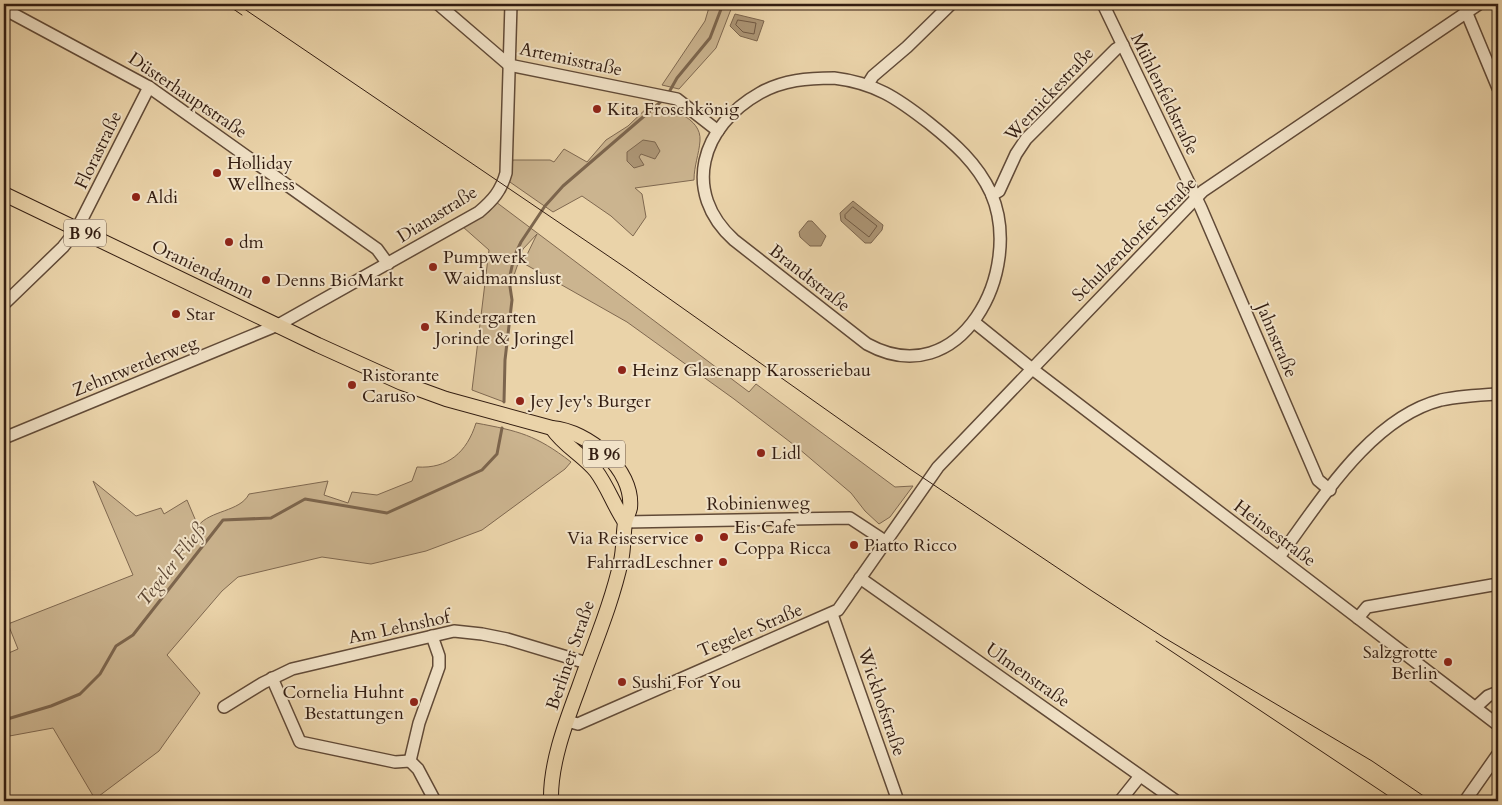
<svg xmlns="http://www.w3.org/2000/svg" width="1502" height="805" viewBox="0 0 1502 805" font-family="Cardo,serif">
	<style>
		.green { fill: #cbb48f; stroke: #7f6850 }
		.water { fill: #ac9575; stroke: #7c654d }
		.lines { fill: none; stroke-linecap: round; stroke-linejoin: round }
		.shore { stroke: #705943; stroke-width: 1 }
		.stream { stroke: #7c654d; stroke-width: 3 }
		.minor-casing { stroke: #614a37; stroke-width: 14 }
		.major-casing { stroke: #331d11; stroke-width: 16 }
		.minor { stroke: #f1e2c7; stroke-width: 11 }
		.major { stroke: #ead3a9; stroke-width: 14 }
		.tram { stroke: #331d11; stroke-width: 1 }
		.poi-dot { fill: #8f2418; stroke: #f1e2c7; stroke-width: 2 }
		.labels { text-anchor: middle; stroke-width: 4; stroke-linejoin: round; paint-order: stroke }
		.shield { fill: #f1e2c7; stroke: #6c5848; stroke-width: 1 }
		.shield-label { font-size: 16px; font-weight: bold; fill: #331d11 }
		.street-label { font-size: 18px; fill: #331d11; stroke: #f1e2c7 }
		.poi-label { font-size: 18px; fill: #331d11; stroke: #f1e2c7; text-anchor: start }
		.water-label { font-size: 19px; font-style: italic; fill: #5d4734; stroke: #f1e2c7 }
	</style>
	<rect width="100%" height="100%" fill="#ead3a9"/>
	<filter id="stains"><feTurbulence type="fractalNoise" baseFrequency=".004" numOctaves="4"/><feColorMatrix values="0 0 0 0 .2 0 0 0 0 .09 0 0 0 0 .02 0 0 0 .5 -.17"/></filter>
	<radialGradient id="worn" r=".72"><stop offset=".6" stop-color="#630" stop-opacity="0"/><stop offset="1" stop-color="#630" stop-opacity=".3"/></radialGradient>
	<g class="green">
		<polygon points="710,4 733,4 716,48 679,89 662,85 705,21"/>
		<path d="M651,104C668,108 702,117 700,141C699,154 694,166 694,180L635,188L642,194L646,217L633,236L611,216L582,196L553,212L507,180L513,160H550L554,162L564,149L587,162L606,140L628,126Z"/>
		<polygon points="496,202 749,392 756,384 895,487 913,486 890,517 879,524 865,511 851,493 798,448 734,399 627,322 523,263 537,234 523,249 510,287 512,300 505,360 504,402 472,390 489,250 463,227 490,211"/>
		<path d="M476,423C519,431 536,435 571,462L565,469L482,530L426,551L371,564L322,557L238,577L222,591L167,655L200,693L159,751L95,799L53,728L4,737V655L18,649L8,624L133,575L93,481L136,516L161,508L164,514L187,500L198,526C210,510 240,512 249,494L328,481L324,495L348,503L352,492L377,495L412,481L417,467C448,469 467,452 476,423Z"/>
	</g>
	<g class="water">
		<polygon points="735,14 764,21 757,41 740,36 730,26"/>
		<polygon points="643,140 655,142 660,151 655,159 641,154 639,157 644,165 634,168 627,161 627,152"/>
		<polygon points="853,201 883,225 882,230 871,243 865,243 841,221 840,213"/>
		<polygon points="808,221 812,221 826,236 821,246 810,246 800,237 799,232"/>
	</g>
	<g class="lines">
		<g class="shore">
			<polygon points="738,20 756,23 754,34 743,32 736,25"/>
			<polygon points="853,207 877,226 869,237 845,218 845,215"/>
		</g>
		<g class="stream">
			<polyline points="668,94 677,78 710,38 723,4"/>
			<polyline points="504,402 505,360 512,300 509,280 514,257 521,242 545,206 563,186 664,99"/>
			<polyline points="4,720 51,706 80,694 100,674 116,646 133,635 223,520 271,518 305,499 387,513 482,470 497,454 502,428"/>
		</g>
		<g class="minor-casing">
			<g id="minor">
				<polyline points="438,4 509,65 677,99 718,131"/>
				<polyline points="1103,4 1201,208 1318,480 1330,490"/>
				<polyline points="1463,4 1498,88"/>
				<polyline points="4,9 149,87 377,249 388,264"/>
				<path d="M834,78C875,83 897,98 929,123C954,143 977,163 991,193C1025,271 960,395 867,344L734,240C681,192 701,126 760,93C783,80 808,78 834,78Z"/>
				<polyline points="868,84 873,76 907,47 951,4"/>
				<polyline points="992,195 999,191 1016,154 1026,139 1116,49 1123,45"/>
				<polyline points="4,304 63,247 77,229 149,87"/>
				<polyline points="974,322 1031,368 1498,725"/>
				<path d="M4,438L278,325L479,212C493,200 501,191 506,173L511,4"/>
				<polyline points="625,522 850,518 885,541"/>
				<path d="M1279,557C1320,502 1370,418 1441,400C1460,396 1479,395 1498,394"/>
				<polyline points="860,578 1176,801"/>
				<polyline points="832,614 898,801"/>
				<polyline points="1358,618 1367,607 1498,584"/>
				<polyline points="272,678 300,742 395,762 410,761"/>
				<polyline points="224,707 263,683 292,669 454,631 482,634 507,639 587,663"/>
				<polyline points="1476,707 1488,696 1498,692"/>
				<polyline points="567,721 578,724 838,610 938,467 1203,191 1479,4"/>
				<polyline points="410,761 419,723 439,667 439,656 432,636"/>
				<polyline points="410,761 418,769 435,801"/>
				<polyline points="1120,801 1140,776"/>
				<polyline points="1465,801 1498,754"/>
			</g>
		</g>
		<g class="major-casing">
			<g id="major">
				<path d="M4,194L318,345L402,383L446,399L552,428C588,431 634,469 630,508C629,513 626,518 625,523C623,535 624,548 621,561C612,603 593,647 579,687C566,722 550,763 551,801"/>
				<path d="M552,428C564,446 583,455 596,471C608,487 614,506 625,522"/>
			</g>
		</g>
		<use href="#minor" class="minor"/>
		<use href="#major" class="major"/>
		<g class="tram">
			<polyline points="226,4 242,15"/>
			<polyline points="237,4 626,268 910,469 1092,591 1163,637 1372,761 1431,801"/>
			<polyline points="1156,641 1396,801"/>
		</g>
	</g>
	<g class="poi-dot">
		<circle cx="597" cy="109" r="5"/>
		<circle cx="217" cy="173" r="5"/>
		<circle cx="136" cy="197" r="5"/>
		<circle cx="229" cy="242" r="5"/>
		<circle cx="433" cy="267" r="5"/>
		<circle cx="266" cy="280" r="5"/>
		<circle cx="176" cy="314" r="5"/>
		<circle cx="425" cy="327" r="5"/>
		<circle cx="622" cy="370" r="5"/>
		<circle cx="352" cy="385" r="5"/>
		<circle cx="520" cy="401" r="5"/>
		<circle cx="761" cy="453" r="5"/>
		<circle cx="724" cy="537" r="5"/>
		<circle cx="699" cy="538" r="5"/>
		<circle cx="854" cy="545" r="5"/>
		<circle cx="723" cy="562" r="5"/>
		<circle cx="1448" cy="662" r="5"/>
		<circle cx="622" cy="682" r="5"/>
		<circle cx="414" cy="702" r="5"/>
	</g>
	<g class="labels">
		<g class="shield">
			<rect x="64" y="219.5" width="42" height="27" rx="4"/>
			<rect x="583" y="440.5" width="42" height="27" rx="4"/>
		</g>
		<g class="shield-label">
			<text x="85" y="239">B 96</text>
			<text x="604" y="460">B 96</text>
		</g>
		<g class="street-label">
			<text transform="translate(571 59) rotate(12)" y="6">Artemisstraße</text>
			<text transform="translate(1049 94) rotate(-47)" y="6">Wernickestraße</text>
			<text transform="translate(1165 94) rotate(64)" y="6">Mühlenfeldstraße</text>
			<text transform="translate(188 95) rotate(34)" y="6">Düsterhauptstraße</text>
			<text transform="translate(98 150) rotate(-64)" y="6">Florastraße</text>
			<text transform="translate(437 214) rotate(-32)" y="6">Dianastraße</text>
			<text transform="translate(1134 239) rotate(-45)" y="6">Schulzendorfer Straße</text>
			<text transform="translate(203 269) rotate(26)" y="6">Oraniendamm</text>
			<text transform="translate(810 278) rotate(38)" y="6">Brandtstraße</text>
			<text transform="translate(1277 340) rotate(67)" y="6">Jahnstraße</text>
			<text transform="translate(135 366) rotate(-22)" y="6">Zehntwerderweg</text>
			<text transform="translate(758 503) rotate(-1)" y="6">Robinienweg</text>
			<text transform="translate(1275 533) rotate(37)" y="6">Heinsestraße</text>
			<text transform="translate(399 627) rotate(-12)" y="6">Am Lehnshof</text>
			<text transform="translate(750 630) rotate(-23)" y="6">Tegeler Straße</text>
			<text transform="translate(570 655) rotate(-71)" y="6">Berliner Straße</text>
			<text transform="translate(1028 675) rotate(35)" y="6">Ulmenstraße</text>
			<text transform="translate(882 702) rotate(71)" y="6">Wickhofstraße</text>
		</g>
		<g class="poi-label">
			<text x="607" y="115">Kita Froschkönig</text>
			<text x="227" y="169">Holliday<tspan x="227" dy="21">Wellness</tspan></text>
			<text x="146" y="203">Aldi</text>
			<text x="239" y="248">dm</text>
			<text x="443" y="263">Pumpwerk<tspan x="443" dy="21">Waidmannslust</tspan></text>
			<text x="276" y="286">Denns BioMarkt</text>
			<text x="186" y="320">Star</text>
			<text x="435" y="323">Kindergarten<tspan x="435" dy="21">Jorinde &amp; Joringel</tspan></text>
			<text x="632" y="376">Heinz Glasenapp Karosseriebau</text>
			<text x="362" y="381">Ristorante<tspan x="362" dy="21">Caruso</tspan></text>
			<text x="530" y="407">Jey Jey's Burger</text>
			<text x="771" y="459">Lidl</text>
			<text x="734" y="533">Eis Cafe<tspan x="734" dy="21">Coppa Ricca</tspan></text>
			<text x="689" y="544" text-anchor="end">Via Reiseservice</text>
			<text x="864" y="551">Piatto Ricco</text>
			<text x="713" y="568" text-anchor="end">FahrradLeschner</text>
			<text x="1438" y="658" text-anchor="end">Salzgrotte<tspan x="1438" dy="21">Berlin</tspan></text>
			<text x="632" y="688">Sushi For You</text>
			<text x="404" y="698" text-anchor="end">Cornelia Huhnt<tspan x="404" dy="21">Bestattungen</tspan></text>
		</g>
		<g class="water-label">
			<text transform="translate(171 564) rotate(-52)" y="7">Tegeler Fließ</text>
		</g>
	</g>
	<rect width="1502" height="805" fill="none" stroke="#ead3a9" stroke-width="20"/>
	<rect x="5" y="5" width="1492" height="795" fill="none" stroke="#331d11" stroke-width="2.5"/>
	<rect x="10" y="10" width="1482" height="785" fill="none" stroke="#331d11"/>
	<rect width="100%" height="100%" filter="url(#stains)"/>
	<rect width="100%" height="100%" fill="url(#worn)"/>
</svg>
